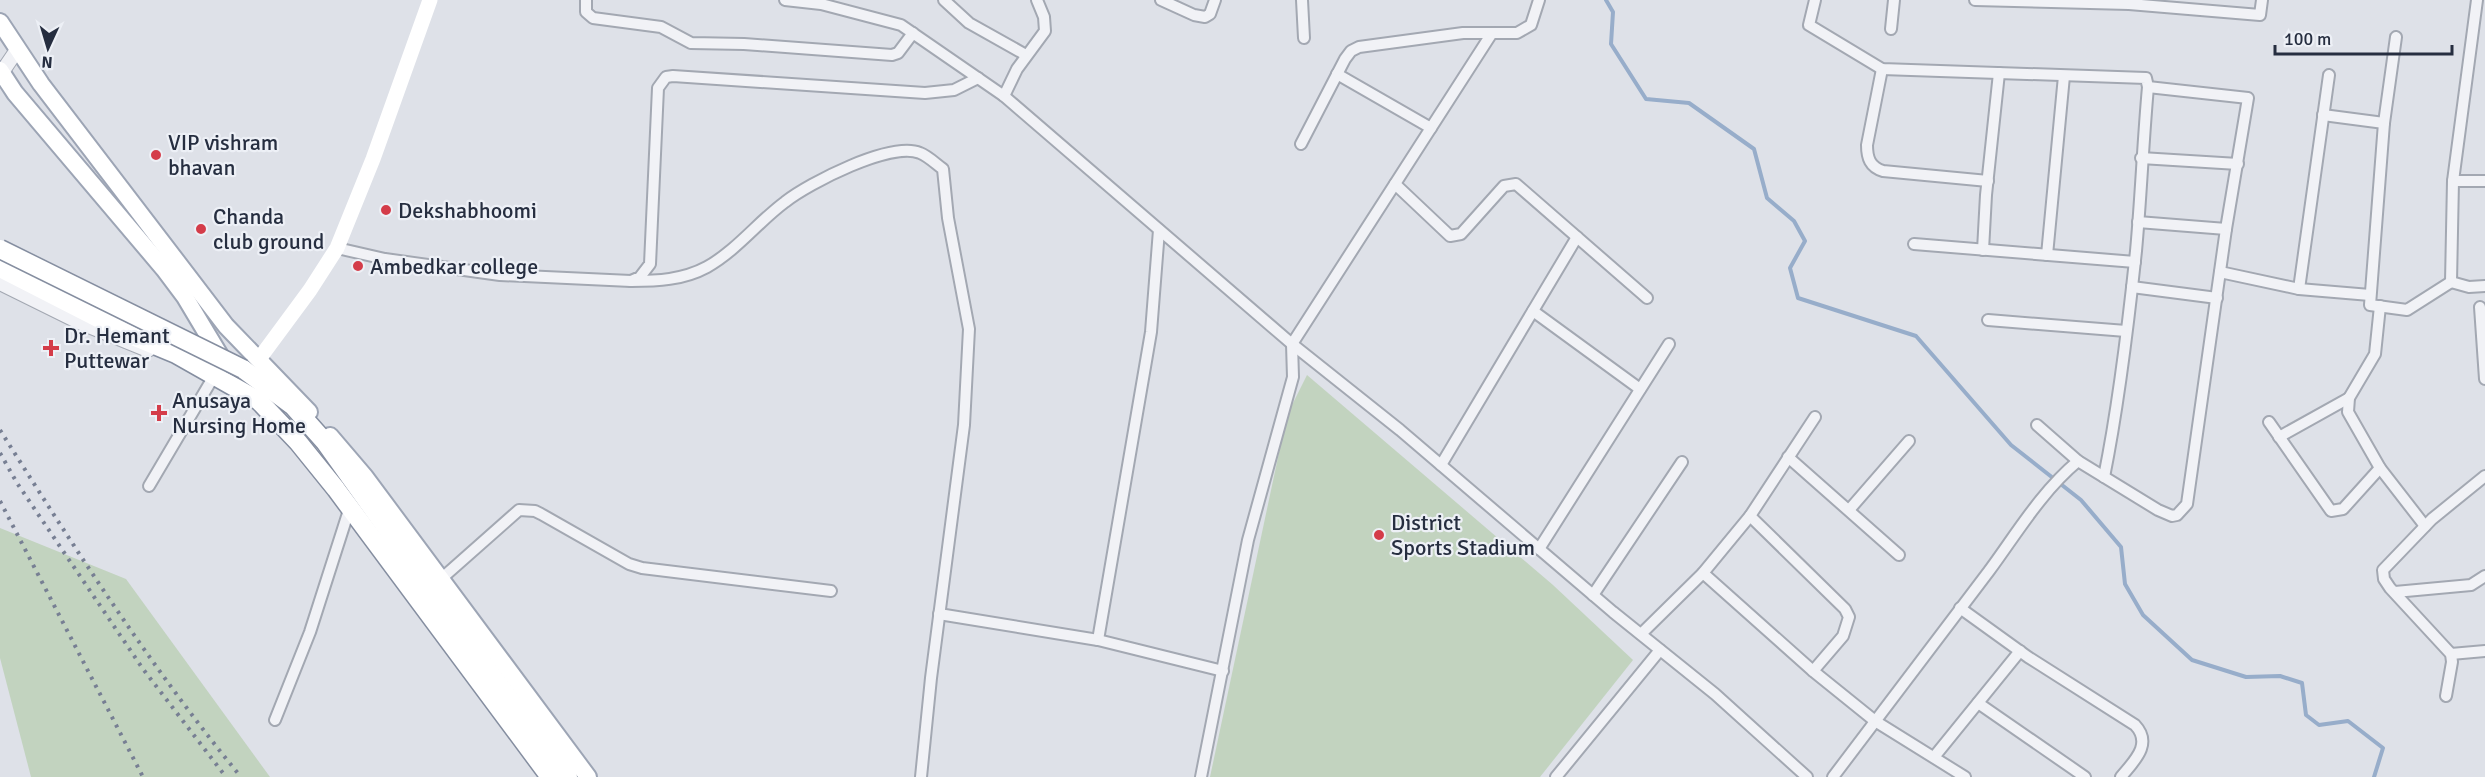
<svg xmlns="http://www.w3.org/2000/svg" width="2485" height="777" viewBox="0 0 2485 777" font-family="Signika,sans-serif">
	<style>
		.green { fill: #c2d3bf }
		.lines { fill: none; stroke-linecap: round; stroke-linejoin: round }
		.stream { stroke: #97adca; stroke-width: 4 }
		.minor-casing { stroke: #a3a8b2; stroke-width: 14 }
		.tertiary-casing { stroke: #a3a8b2; stroke-width: 16 }
		.primary-casing { stroke: #9da5b5; stroke-width: 20 }
		.trunk-casing { stroke: #858ea0; stroke-width: 21 }
		.minor { stroke: #f1f2f6; stroke-width: 10 }
		.tertiary { stroke: #f1f2f6; stroke-width: 14 }
		.secondary { stroke: #fff; stroke-width: 15 }
		.primary { stroke: #fff; stroke-width: 16 }
		.trunk { stroke: #fff; stroke-width: 18 }
		.rail { stroke: #777f93; stroke-width: 4; stroke-dasharray: 3 6; stroke-linecap: butt }
		.trunk-bridge-casing { stroke: #858ea0; stroke-width: 21; stroke-linecap: butt }
		.trunk-bridge { stroke: #fff; stroke-width: 18 }
		.poi-dot { fill: #d43c49; stroke: #edf0f6; stroke-width: 2 }
		.labels { text-anchor: middle; stroke-width: 4.5; stroke-linejoin: round; paint-order: stroke }
		.poi-label { font-size: 22px; fill: #262e40; stroke: #edf0f6; text-anchor: start }
	</style>
	<rect width="100%" height="100%" fill="#dee1e8"/>
	<g class="green">
		<polygon points="1307,375 1553,585 1633,660 1540,777 1210,777 1287,415"/>
		<polygon points="0,528 126,579 270,777 31,777 0,658"/>
	</g>
	<g class="lines">
		<polyline class="stream" points="1606,0 1613,12 1611,44 1646,99 1689,103 1754,149 1767,198 1794,221 1805,241 1790,268 1798,298 1916,336 2011,445 2081,500 2121,547 2125,584 2143,615 2192,660 2246,677 2280,676 2302,683 2306,715 2319,725 2348,721 2383,748 2374,777"/>
		<g class="minor-casing">
			<g id="minor">
				<polyline points="586,0 586,12 593,18 661,27 691,43 744,44 892,55 898,53 913,33"/>
				<polyline points="785,0 821,4 901,25 1004,96 1292,344 1400,430 1613,612 1715,694 1807,777"/>
				<polyline points="944,0 969,23 1026,55"/>
				<polyline points="1161,0 1194,15 1205,17 1210,14 1215,0"/>
				<polyline points="1302,0 1304,38"/>
				<path d="M1815,0L1809,25L1882,69L2146,78L2148,87C2143,142 2141,197 2136,251C2128,327 2119,403 2104,477"/>
				<polyline points="1975,0 2129,4 2260,15 2262,0"/>
				<polyline points="1891,29 1894,0"/>
				<polyline points="2396,37 2384,123 2370,305 2407,310 2451,282 2453,181 2477,0"/>
				<path d="M1882,69L1867,145C1867,158 1870,167 1883,171L1988,181"/>
				<polyline points="1337,74 1431,128"/>
				<polyline points="1004,96 1017,69 1045,31 1044,17 1037,0"/>
				<polyline points="2323,115 2384,123"/>
				<polyline points="1301,144 1345,59 1351,51 1359,47 1463,33 1517,33 1531,25 1539,0"/>
				<polyline points="2141,158 2238,164"/>
				<polyline points="2453,181 2485,181"/>
				<polyline points="1395,184 1450,236 1461,234 1504,186 1516,184 1647,298"/>
				<polyline points="2138,222 2226,229"/>
				<polyline points="1914,244 2135,262"/>
				<polyline points="337,248 385,259 500,275 631,281 640,277 650,264 658,88 666,77 673,76 925,93 954,90 978,78"/>
				<polyline points="1983,250 1986,195 1999,73"/>
				<polyline points="2047,255 2064,76"/>
				<polyline points="2220,272 2299,289 2370,295"/>
				<path d="M631,281C657,281 683,280 707,267C737,250 758,222 785,202C809,183 891,141 920,153C928,156 936,164 943,169L948,218L969,329L964,425L931,678L921,777"/>
				<polyline points="2451,282 2469,287 2485,286"/>
				<polyline points="2132,287 2217,298"/>
				<polyline points="2299,289 2329,75"/>
				<polyline points="2380,306 2375,354 2349,398 2348,412 2380,468 2425,526"/>
				<polyline points="2480,307 2485,379"/>
				<polyline points="1533,311 1640,389"/>
				<polyline points="1988,320 2126,331"/>
				<polyline points="2269,422 2331,511 2343,509 2380,468"/>
				<polyline points="2037,425 2078,461 2158,510 2172,516 2177,515 2187,504 2226,229 2248,98 2148,87"/>
				<polyline points="2279,437 2349,398"/>
				<polyline points="1788,457 1899,555"/>
				<polyline points="1441,465 1577,237"/>
				<polyline points="149,486 214,376"/>
				<polyline points="1849,510 1909,441"/>
				<polyline points="1750,516 1845,609 1849,617 1843,636 1813,671"/>
				<polyline points="1539,549 1669,344"/>
				<polyline points="1703,573 1813,671 1875,721 1965,777"/>
				<polyline points="441,579 519,510 535,511 541,514 629,564 642,568 831,591"/>
				<polyline points="2395,592 2471,585 2485,576"/>
				<polyline points="1593,595 1682,462"/>
				<path d="M1960,608L2028,657L2135,725C2153,744 2134,761 2121,777"/>
				<polyline points="939,614 1098,640 1223,671"/>
				<polyline points="1641,634 1703,573 1750,516 1815,417"/>
				<polyline points="1098,640 1151,332 1159,230"/>
				<polyline points="2451,654 2485,651"/>
				<polyline points="2446,696 2452,662 2451,654 2390,588 2384,579 2383,570 2432,519 2485,476"/>
				<polyline points="1978,703 2085,777"/>
				<polyline points="275,720 310,632 350,507"/>
				<polyline points="1934,757 2020,651"/>
				<polyline points="1201,777 1248,540 1293,377 1292,344 1492,33"/>
				<polyline points="1556,777 1660,650"/>
				<path d="M1833,777C1885,708 1937,640 1989,571C2017,533 2041,492 2078,461"/>
			</g>
		</g>
		<g class="tertiary-casing">
			<g id="tertiary">
				<polyline points="0,75 17,50"/>
				<polyline points="0,283 79,322 148,350"/>
			</g>
		</g>
		<g class="primary-casing">
			<g id="primary">
				<polyline points="0,22 41,84 226,326 309,412"/>
				<polyline points="0,70 15,93 164,269 185,297 225,364"/>
				<polyline points="330,436 365,477 588,777"/>
			</g>
		</g>
		<g class="trunk-casing">
			<g id="trunk">
				<polyline points="0,268 135,337 176,354 259,401 298,442 336,489 550,777"/>
				<polyline points="243,369 293,406 325,442 483,663 568,777"/>
			</g>
		</g>
		<use href="#minor" class="minor"/>
		<use href="#tertiary" class="tertiary"/>
		<polyline class="secondary" points="259,359 310,290 337,248 373,159 430,0"/>
		<use href="#primary" class="primary"/>
		<use href="#trunk" class="trunk"/>
		<g class="rail">
			<path d="M0,430C75,549 152,669 241,777"/>
			<polyline points="0,453 17,483 143,669 226,777"/>
			<polyline points="0,501 143,777"/>
		</g>
		<g class="trunk-bridge-casing">
			<polyline id="trunk-bridge" points="0,249 243,369"/>
		</g>
		<use href="#trunk-bridge" class="trunk-bridge"/>
	</g>
	<g class="poi-dot">
		<circle cx="156" cy="155" r="6"/>
		<circle cx="386" cy="210" r="6"/>
		<circle cx="201" cy="229" r="6"/>
		<circle cx="358" cy="266" r="6"/>
		<path d="M48 339h6v6h6v6h-6v6h-6v-6h-6v-6h6z"/>
		<path d="M156 404h6v6h6v6h-6v6h-6v-6h-6v-6h6z"/>
		<circle cx="1379" cy="535" r="6"/>
	</g>
	<g class="labels">
		<g class="poi-label">
			<text x="168" y="150">VIP vishram<tspan x="168" dy="25">bhavan</tspan></text>
			<text x="398" y="218">Dekshabhoomi</text>
			<text x="213" y="224">Chanda<tspan x="213" dy="25">club ground</tspan></text>
			<text x="370" y="274">Ambedkar college</text>
			<text x="64" y="343">Dr. Hemant<tspan x="64" dy="25">Puttewar</tspan></text>
			<text x="172" y="408">Anusaya<tspan x="172" dy="25">Nursing Home</tspan></text>
			<text x="1391" y="530">District<tspan x="1391" dy="25">Sports Stadium</tspan></text>
		</g>
	</g>
	<g transform="translate(48 48) rotate(184)" stroke="#edf0f6" stroke-width="4.5" paint-order="stroke">
	<path d="M0-4.5L10 22L0 15L-10 22Z" fill="#262e40"/>
	<text y="-9" font-size="16" font-weight="bold" text-anchor="middle" fill="#262e40">N</text>
	</g>
	<path d="M2275 45v9h177v-9" fill="none" stroke="#262e40" stroke-width="3"/>
	<text x="2284" y="45" font-size="18" fill="#262e40" stroke="#edf0f6" stroke-width="4.5" paint-order="stroke">100 m</text>
</svg>
